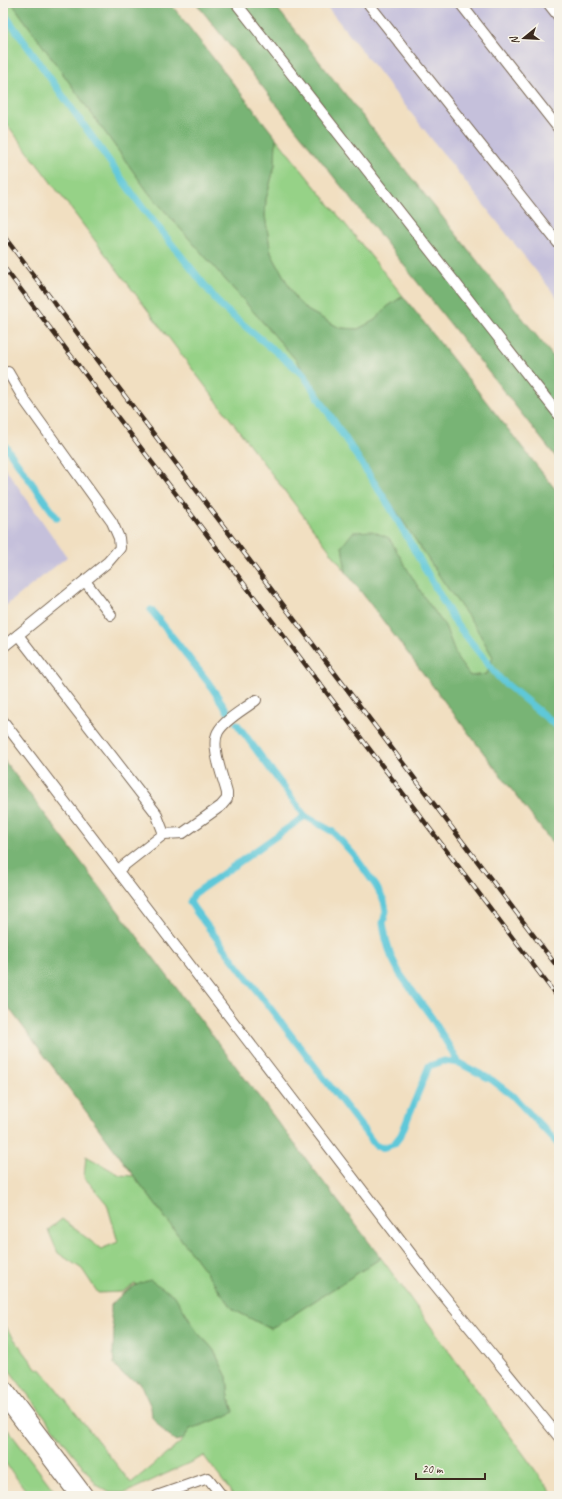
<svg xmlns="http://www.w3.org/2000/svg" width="562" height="1499" viewBox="0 0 562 1499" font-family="Caveat,sans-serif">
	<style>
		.industrial { fill: #c5c0db }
		.green { fill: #96d287; stroke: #687e52 }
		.forest { fill: #78b474; stroke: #5a6f49 }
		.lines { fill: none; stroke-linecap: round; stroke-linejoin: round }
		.stream { stroke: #5ec8d9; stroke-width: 7 }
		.service-casing { stroke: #7b6957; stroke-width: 12 }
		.minor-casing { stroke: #7b6957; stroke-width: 23 }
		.service { stroke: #fff; stroke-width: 10 }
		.minor { stroke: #fff; stroke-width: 21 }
		.rail-casing { stroke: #3b2a1e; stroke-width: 4.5 }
		.rail { stroke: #f7f3e8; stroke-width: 3; stroke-dasharray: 9; stroke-linecap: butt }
	</style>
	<rect width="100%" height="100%" fill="#f7f3e8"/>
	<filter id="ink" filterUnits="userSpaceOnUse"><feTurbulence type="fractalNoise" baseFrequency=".025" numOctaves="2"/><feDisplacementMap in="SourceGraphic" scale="8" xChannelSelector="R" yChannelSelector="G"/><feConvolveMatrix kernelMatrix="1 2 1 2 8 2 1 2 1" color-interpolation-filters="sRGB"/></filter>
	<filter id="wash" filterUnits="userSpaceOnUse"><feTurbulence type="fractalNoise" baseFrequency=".012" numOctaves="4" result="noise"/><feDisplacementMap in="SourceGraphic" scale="16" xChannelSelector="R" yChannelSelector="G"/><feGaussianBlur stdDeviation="0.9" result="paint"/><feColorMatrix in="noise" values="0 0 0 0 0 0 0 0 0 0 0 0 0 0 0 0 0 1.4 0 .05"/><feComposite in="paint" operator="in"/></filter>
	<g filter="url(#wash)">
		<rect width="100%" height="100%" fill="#f1dfc1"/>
		<g class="industrial">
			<polygon points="324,3 559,3 559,300"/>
			<polygon points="3,465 67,557 3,608"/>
		</g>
		<g class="green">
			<polygon points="3,3 12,3 148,192 297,361 444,583 475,626 493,657 487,674 470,676 458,660 445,626 424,597 342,546 346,572 3,119"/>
			<polygon points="276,138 403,296 387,307 375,320 358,329 340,328 307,310 296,299 271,253 265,216 266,199 275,165"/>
			<polygon points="86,1156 120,1175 134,1176 234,1310 271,1329 381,1258 554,1496 234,1496 204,1456 125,1493 110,1493 97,1485 3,1362 3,1324 37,1369 40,1368 131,1483 180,1443 190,1429 224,1417 234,1411 229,1398 227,1377 213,1349 197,1332 185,1311 135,1284 122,1292 98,1293 82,1269 58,1253 48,1230 62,1219 101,1249 118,1242 107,1204 84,1177"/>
			<polygon points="3,1423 58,1496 30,1496 3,1460"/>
		</g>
		<g class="forest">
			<polygon points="12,3 170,3 276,138 275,165 266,199 265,216 271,253 296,299 307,310 340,328 358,329 375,320 387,307 403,296 559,494 559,852 346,572 342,546 353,532 372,531 389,538 424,597 445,626 458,660 470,676 487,674 493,657 475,626 444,583 297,361 148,192"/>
			<polygon points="196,3 273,3 559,364 559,461"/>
			<polygon points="3,759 381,1258 271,1329 234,1310 3,1000"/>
			<path d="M150,1280L175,1296L197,1332L213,1349L227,1377L229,1398L234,1412L224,1417L190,1429L183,1439L176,1441L166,1434L152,1417L151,1407L140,1383L123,1375L114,1364L113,1353L114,1331L111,1317V1305C123,1292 133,1285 150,1280Z"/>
		</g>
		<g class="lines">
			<g class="stream">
				<polyline points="3,12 142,207 222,307 303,374 390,507 455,622 500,679 559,728"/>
				<polyline points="3,443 57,518"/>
				<polyline points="151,610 208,682 228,712"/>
				<polyline points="237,724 305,816 333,832 354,855 376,886 384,901 386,911 383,923 386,939 391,956 400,974 432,1018 459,1063"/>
				<polyline points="305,816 194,894 190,902 195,910 366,1133 375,1145 382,1148 394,1144 401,1135 429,1066 444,1061 459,1063 492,1080 513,1096 559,1145"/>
			</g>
		</g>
	</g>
	<g filter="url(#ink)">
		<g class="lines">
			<g class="service-casing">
				<g id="service">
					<polyline points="236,3 559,415"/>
					<polyline points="368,3 559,244"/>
					<polyline points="460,3 559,129"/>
					<polyline points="548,3 559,17"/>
					<polyline points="85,581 111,615"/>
					<polyline points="18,635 156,813 164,834"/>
					<polyline points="3,647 108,562 120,548 119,538 112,522 25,401 8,372"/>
					<polyline points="3,721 431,1280 559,1437"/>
					<path d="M118,870L164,834L183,833L221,806L227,799V793C223,777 210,746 218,732C225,719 245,709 256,700"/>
					<polyline points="157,1496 208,1478 222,1496"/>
				</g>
			</g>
			<g class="minor-casing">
				<polyline id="minor" points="3,1391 82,1496"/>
			</g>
			<use href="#service" class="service"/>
			<use href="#minor" class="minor"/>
			<g class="rail-casing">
				<g id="rail">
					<polyline points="3,235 559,969"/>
					<polyline points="3,266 559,999"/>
				</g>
			</g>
			<use href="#rail" class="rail"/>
		</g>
	</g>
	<rect width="562" height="1499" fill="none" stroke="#f7f3e8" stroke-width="16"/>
	<g transform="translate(524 38) rotate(252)" stroke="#f7f3e8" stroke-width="3" paint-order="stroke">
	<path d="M0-3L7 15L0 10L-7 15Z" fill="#3b2a1e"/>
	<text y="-6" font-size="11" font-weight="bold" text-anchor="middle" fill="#3b2a1e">N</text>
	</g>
	<path d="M416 1473v6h69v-6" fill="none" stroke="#3b2a1e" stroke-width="2"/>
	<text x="422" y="1473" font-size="12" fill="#3b2a1e" stroke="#f7f3e8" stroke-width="3" paint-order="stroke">20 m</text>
</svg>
